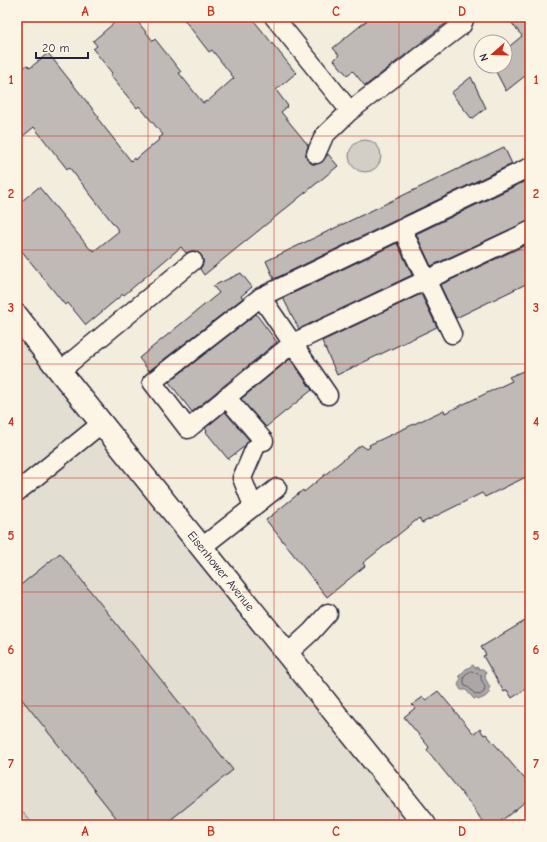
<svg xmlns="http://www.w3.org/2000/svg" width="547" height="842" viewBox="0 0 547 842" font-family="'Comic Neue',sans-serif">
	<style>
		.built { fill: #e3ded2 }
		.green { fill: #d4cfc6; stroke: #7b7880 }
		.water { fill: #aca7a6; stroke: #75727b }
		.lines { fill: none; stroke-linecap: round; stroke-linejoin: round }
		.shore { stroke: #595766; stroke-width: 1 }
		.building { fill: #bfbab6; stroke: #22223b }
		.minor-casing { stroke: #22223b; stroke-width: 21 }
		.major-casing { stroke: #22223b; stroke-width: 25 }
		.minor { stroke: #fcf5e5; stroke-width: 18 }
		.major { stroke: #fcf5e5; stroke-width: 22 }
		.grid { fill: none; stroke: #c8321e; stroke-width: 1; stroke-opacity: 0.55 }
		.labels { text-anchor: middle; stroke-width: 3.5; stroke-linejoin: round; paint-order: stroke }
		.street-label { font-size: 12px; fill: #22223b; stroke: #fcf5e5 }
		.neatline { fill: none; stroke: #c8321e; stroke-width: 1.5 }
		.grid-label { font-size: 13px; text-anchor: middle; font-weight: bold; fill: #c8321e }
	</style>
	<rect width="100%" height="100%" fill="#f3edde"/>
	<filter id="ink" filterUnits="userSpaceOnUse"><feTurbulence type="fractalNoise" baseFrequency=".025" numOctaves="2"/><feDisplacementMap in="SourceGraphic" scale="8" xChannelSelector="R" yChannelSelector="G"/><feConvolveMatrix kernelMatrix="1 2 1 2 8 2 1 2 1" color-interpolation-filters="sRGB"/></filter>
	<g filter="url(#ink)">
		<polygon class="built" points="17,312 426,825 34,825 17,805"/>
		<g class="green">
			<circle cx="365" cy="156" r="16"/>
			<polygon points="17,805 34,825 17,825"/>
		</g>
		<polygon class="water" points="473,665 475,668 478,667 479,669 483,669 486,673 485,678 490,687 488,690 490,692 485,697 478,700 476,698 474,699 466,690 461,690 458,685 461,678 459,676 466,669"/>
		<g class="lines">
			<polygon class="shore" points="471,671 481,675 481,679 485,687 484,692 480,695 475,694 469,688 464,685 464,676"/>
		</g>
		<g class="building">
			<polygon points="121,17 134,17 153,41 155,39 181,72 179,73 203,103 206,101 207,102 234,78 212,50 209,52 182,17 251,17 296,73 276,90 288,106 281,112 308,145 306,155 307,160 312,164 317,164 322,162 328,154 338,166 204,275 200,269 203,264 203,260 201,255 196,251 191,251 186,253 181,247 124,295 123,294 86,325 68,303 65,305 17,245 17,205 39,187 91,250 93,249 94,251 119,231 69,167 67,169 34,127 17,141 17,73 27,65 30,68 48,53 99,117 98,119 131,161 134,158 135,160 160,139 159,138 163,135 139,106 137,108 110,75 112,73 93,49 97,46 93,41"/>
			<polygon points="371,17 454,17 365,86 353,71 347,75 334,60 339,55 333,48"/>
			<polygon points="507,17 530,17 530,72 506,91 493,66 505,66 505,50 522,36"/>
			<polygon points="471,77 486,108 472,119 451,93"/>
			<polygon points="504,147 512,164 274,279 266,261"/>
			<polygon points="530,179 530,221 526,222 431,266 416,234"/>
			<polygon points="397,243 412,275 299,329 283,298"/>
			<polygon points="530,243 530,282 456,318 440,285"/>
			<polygon points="241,273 252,287 241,296 243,298 149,371 139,358 219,293 213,286"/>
			<polygon points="421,294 437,327 337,375 322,341"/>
			<polygon points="256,314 277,342 192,412 169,382"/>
			<polygon points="290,359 312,390 266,427 241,399"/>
			<polygon points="530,368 530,475 485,497 482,493 422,523 419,518 363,563 365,566 327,597 266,520 303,490 304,492 361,445 367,449 370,447 369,445 444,410 445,413 512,381 509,377"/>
			<polygon points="225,412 249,440 245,446 228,459 206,432 207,431 205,428"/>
			<polygon points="60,553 233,770 164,825 122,825 17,693 17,588"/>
			<polygon points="530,618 530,686 512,698 507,690 504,692 483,656 486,655 481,647"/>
			<polygon points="438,691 474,734 480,729 484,735 486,734 530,785 530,798 496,825 485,825 472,806 427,750 429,747 404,717 415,708 412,705 423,697 426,700"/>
		</g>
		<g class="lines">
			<g class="minor-casing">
				<g id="minor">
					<polyline points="274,17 350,111 462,25 465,17"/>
					<polyline points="316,154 324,136 350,111"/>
					<polyline points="530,167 261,297 152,382 188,429 293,343 530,231"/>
					<polyline points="402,229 452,334"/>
					<polyline points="261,297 328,395"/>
					<polyline points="60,371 193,261"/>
					<polyline points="226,397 264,441"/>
					<polyline points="17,492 102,423"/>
					<polyline points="253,506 242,478 255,448"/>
					<polyline points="202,547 277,488"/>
					<polyline points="287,654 311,632 328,613"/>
				</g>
			</g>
			<g class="major-casing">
				<polyline id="major" points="17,316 62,374 425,825"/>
			</g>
			<use href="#minor" class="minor"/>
			<use href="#major" class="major"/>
		</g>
	</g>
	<path class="grid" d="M148,17V825M274,17V825M399,17V825M17,136H530M17,250H530M17,364H530M17,478H530M17,592H530M17,706H530"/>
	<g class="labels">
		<g class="street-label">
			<text transform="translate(221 571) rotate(51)" y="4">Eisenhower Avenue</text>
		</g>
	</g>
	<rect width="547" height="842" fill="none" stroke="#fcf5e5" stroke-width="44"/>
	<g transform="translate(493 54) rotate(250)"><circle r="19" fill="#fcf5e5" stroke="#a5a1a1"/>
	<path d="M0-3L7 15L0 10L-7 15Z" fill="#c8321e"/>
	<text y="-6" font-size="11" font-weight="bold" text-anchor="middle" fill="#22223b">N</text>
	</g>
	<path d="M36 52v6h52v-6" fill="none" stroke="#22223b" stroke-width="2"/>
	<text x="42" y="52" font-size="12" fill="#22223b" stroke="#fcf5e5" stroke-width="3" paint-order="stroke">20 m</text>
	<rect x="22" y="22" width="503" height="798" class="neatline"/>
	<g class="grid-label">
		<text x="85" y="16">A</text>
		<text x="211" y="16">B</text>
		<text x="336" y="16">C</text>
		<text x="462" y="16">D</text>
		<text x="11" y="84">1</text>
		<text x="536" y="84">1</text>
		<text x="11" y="198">2</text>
		<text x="536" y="198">2</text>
		<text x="11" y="312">3</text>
		<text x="536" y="312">3</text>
		<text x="11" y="426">4</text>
		<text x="536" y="426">4</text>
		<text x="11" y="540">5</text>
		<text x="536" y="540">5</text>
		<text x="11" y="654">6</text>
		<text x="536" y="654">6</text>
		<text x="11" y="768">7</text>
		<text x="536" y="768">7</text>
		<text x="85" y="836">A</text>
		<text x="211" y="836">B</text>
		<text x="336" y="836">C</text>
		<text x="462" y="836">D</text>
	</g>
</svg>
